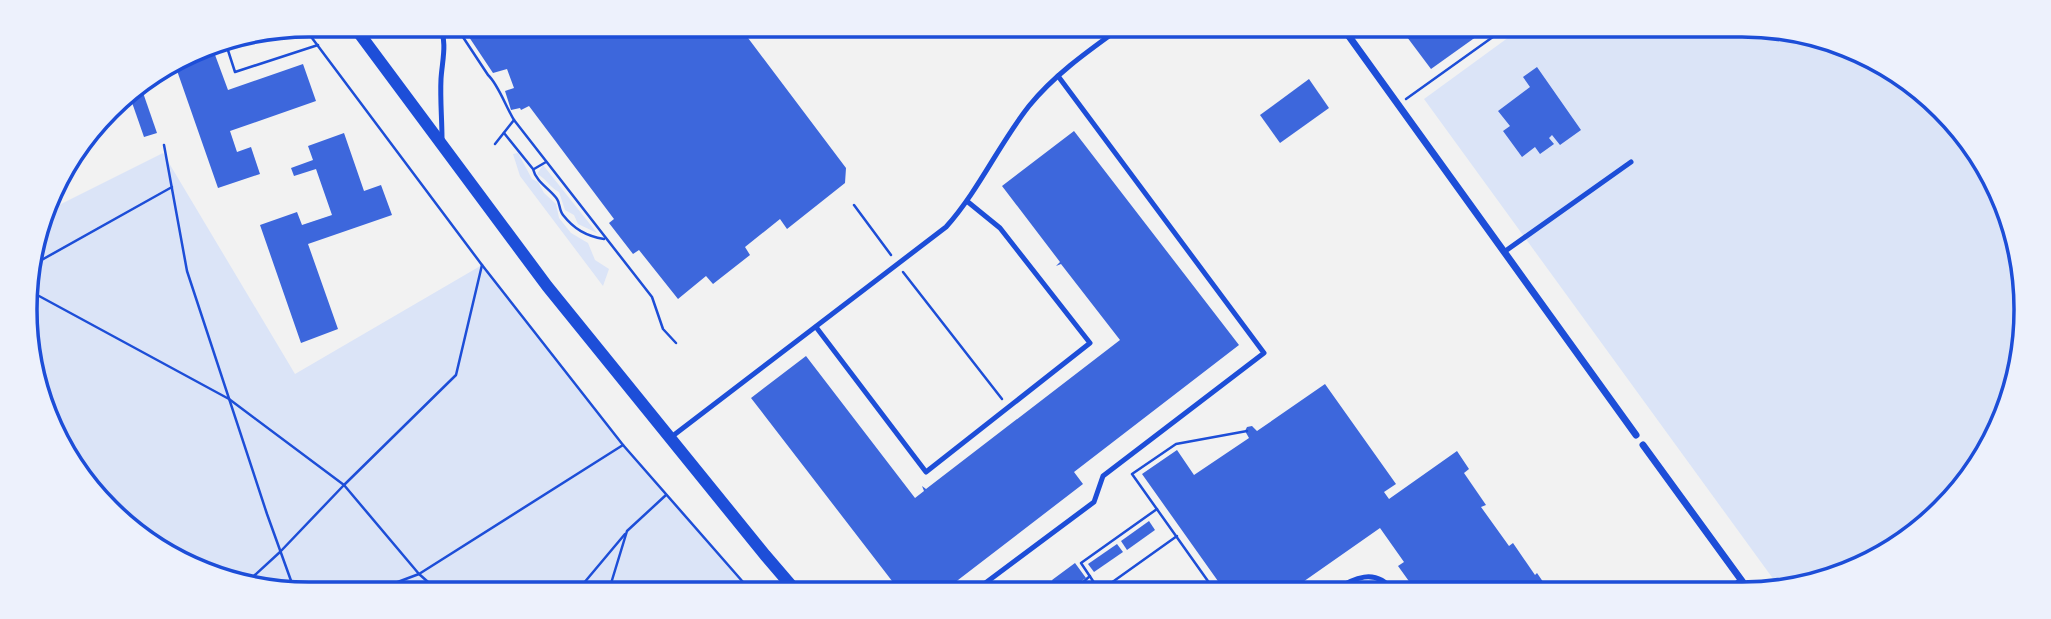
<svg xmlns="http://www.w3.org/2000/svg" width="2051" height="619" viewBox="0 0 2051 619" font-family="Figtree,sans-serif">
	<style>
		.green { fill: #dbe4f7 }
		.building { fill: #3d67dc }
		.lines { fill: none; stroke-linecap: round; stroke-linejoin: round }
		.path { stroke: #1d4ed8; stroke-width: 2.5 }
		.service { stroke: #1d4ed8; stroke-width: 5 }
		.minor { stroke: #1d4ed8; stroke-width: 7 }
		.tertiary { stroke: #1d4ed8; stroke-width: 12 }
		.rim { fill: none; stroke: #1d4ed8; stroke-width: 3.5 }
	</style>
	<rect width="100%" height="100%" fill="#f2f2f2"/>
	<g class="green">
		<polygon points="1520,29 1797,30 1900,73 1979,151 2021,254 2021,365 1989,452 1930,524 1867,565 1782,591 1424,99"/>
		<polygon points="163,153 295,374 482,265 623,445 750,590 254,589 152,547 73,468 34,383 27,273 45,212"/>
		<polygon points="518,153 532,179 538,182 544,193 556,204 559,218 571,233 588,243 595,260 609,269 603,286 520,176 513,154"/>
		<path d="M543,165L597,233L578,224L574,215L565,210L559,192C549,187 547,179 537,174Z"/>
	</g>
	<g class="building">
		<polygon points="461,25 739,26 846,168 845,183 787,229 780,219 745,247 750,255 713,284 706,276 678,299 639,250 633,254 609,223 614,219 529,106 521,110 520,108 511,110 505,91 514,88 507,69 493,73"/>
		<polygon points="1401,29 1487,29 1431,69"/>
		<polygon points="211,44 228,90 303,64 316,101 230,131 237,152 251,147 260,174 218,188 174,62 201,46"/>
		<polygon points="1537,67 1581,130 1560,145 1552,135 1549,138 1554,144 1540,154 1535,147 1522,157 1503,131 1510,126 1498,111 1530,87 1523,77"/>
		<polygon points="1309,79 1329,108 1280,143 1260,115"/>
		<polygon points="140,84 157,133 144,137 128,91"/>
		<polygon points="1074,131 1239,345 1074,472 1083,484 945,590 899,590 751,398 806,356 915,498 924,491 922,486 926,489 1120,340 1061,264 1056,266 1060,262 1002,186"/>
		<polygon points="344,133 364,191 381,185 392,215 308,244 338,329 301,343 260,225 297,212 302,225 332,215 316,169 294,176 291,168 313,160 308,146"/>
		<polygon points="1325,384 1396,484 1384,492 1389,499 1457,451 1469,469 1464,473 1486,505 1481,507 1509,546 1513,543 1535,575 1537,573 1550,592 1416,591 1398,566 1404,562 1380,528 1290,591 1225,591 1142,474 1177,450 1194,475 1249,438 1245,431 1247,427 1252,426 1257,431"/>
		<polygon points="1149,521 1155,530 1127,550 1121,541"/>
		<polygon points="1117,544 1123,552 1094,572 1088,564"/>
		<polygon points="1075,563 1086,578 1071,588 1069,584 1056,591 1052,580"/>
	</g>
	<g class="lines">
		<g class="path">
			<path d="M455,25L488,75C498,84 506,107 514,120L495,144"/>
			<polyline points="303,26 482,265 623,445 750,590"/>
			<polyline points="225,41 235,72 318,45"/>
			<polyline points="1406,99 1504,29"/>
			<polyline points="514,120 652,297 663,329 676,343"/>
			<path d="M504,133L533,169C536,182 550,189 557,199C560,203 559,210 563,215C574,229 586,236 604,239"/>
			<polyline points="164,145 187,271 267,514 294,589"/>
			<polyline points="534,169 546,162"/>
			<polyline points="854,205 891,255"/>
			<polyline points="29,267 172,187"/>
			<polyline points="903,272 1002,399"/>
			<polyline points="28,290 229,399 344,485 419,574 436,589"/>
			<polyline points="32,348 73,469"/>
			<polyline points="1095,584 1081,563 1157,509"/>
			<polyline points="244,585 280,552 344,485 456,375 482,265"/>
			<polyline points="379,589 419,574 623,445"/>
			<polyline points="578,590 625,534"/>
			<polyline points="609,590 627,531 666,495"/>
			<polyline points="1073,591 1090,576"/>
			<polyline points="1092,591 1095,584 1104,588"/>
			<polyline points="1106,591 1104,588 1177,536"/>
			<polyline points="1215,591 1132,474 1176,444 1247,431"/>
			<polyline points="1774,592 1777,590 1778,592"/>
		</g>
		<g class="service">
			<path d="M439,25C448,42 442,61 441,79C440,99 442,119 442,139"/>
			<polyline points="1504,252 1631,162"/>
			<polyline points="816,327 926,472 1090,343 1000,228 968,202"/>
			<path d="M670,438L946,227C979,190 999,144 1029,106C1054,75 1088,51 1120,28"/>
			<polyline points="976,590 1094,502 1103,476 1264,353 1058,76"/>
			<path d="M1333,591C1353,578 1376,567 1393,591"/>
		</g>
		<g class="minor">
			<polyline points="1343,28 1636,435"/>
			<polyline points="1643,445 1750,592"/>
			<polyline points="1726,592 1741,581"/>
		</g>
		<polyline class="tertiary" points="353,25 547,286 765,555 795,590"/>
	</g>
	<path d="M0 0H2051V619H0ZM309 37H1742A272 272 0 0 1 2014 309V310A272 272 0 0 1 1742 582H309A272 272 0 0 1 37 310V309A272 272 0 0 1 309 37Z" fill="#edf1fc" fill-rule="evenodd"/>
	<path class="rim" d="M309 37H1742A272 272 0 0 1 2014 309V310A272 272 0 0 1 1742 582H309A272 272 0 0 1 37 310V309A272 272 0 0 1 309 37Z"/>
</svg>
